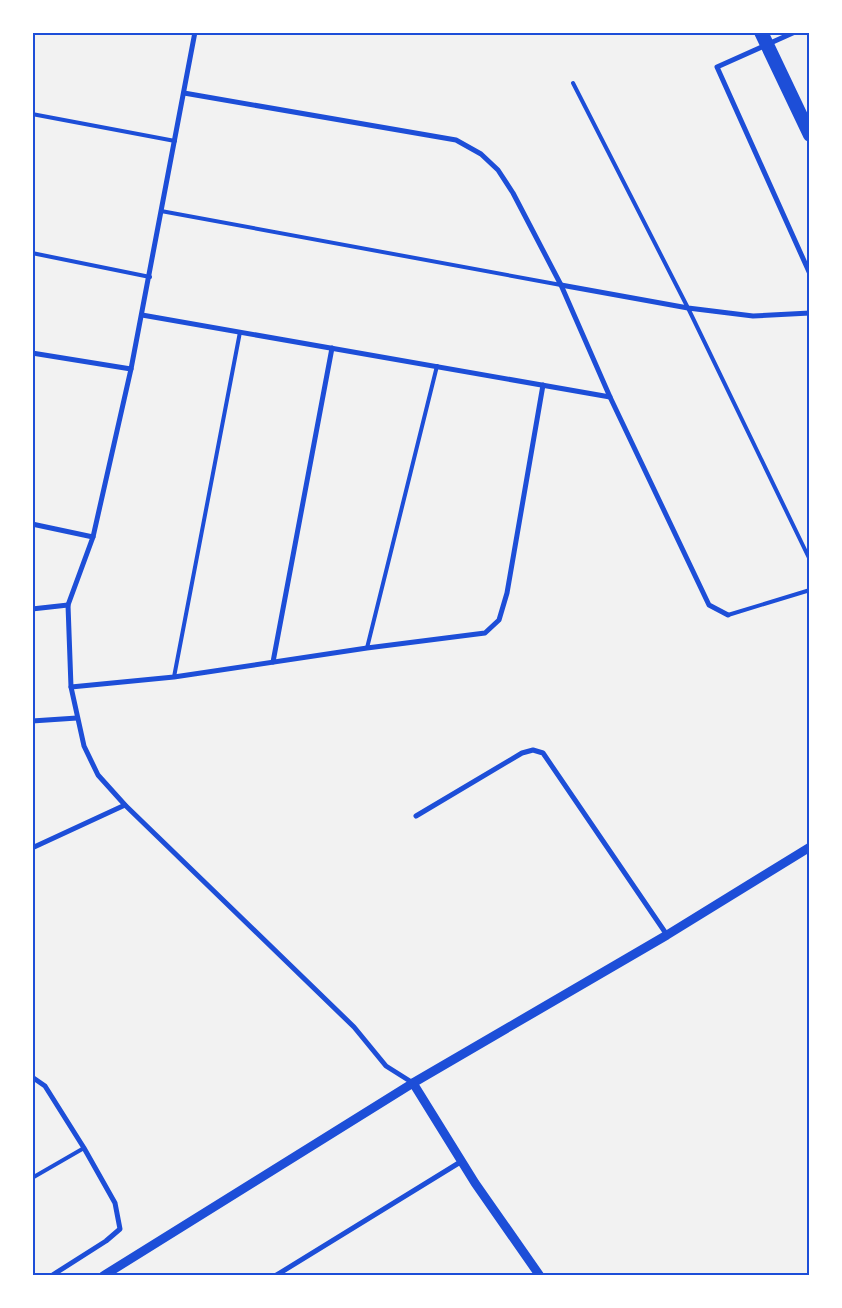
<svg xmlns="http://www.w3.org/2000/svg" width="842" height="1308" viewBox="0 0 842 1308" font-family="'Alegreya Sans',sans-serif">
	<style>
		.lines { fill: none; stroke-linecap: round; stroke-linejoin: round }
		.service { stroke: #1d4ed8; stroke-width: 4 }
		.minor { stroke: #1d4ed8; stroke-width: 5 }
		.tertiary { stroke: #1d4ed8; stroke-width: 9 }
		.trunk { stroke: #1d4ed8; stroke-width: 14 }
		.neatline { fill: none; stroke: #1d4ed8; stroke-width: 2 }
	</style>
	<rect width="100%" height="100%" fill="#f2f2f2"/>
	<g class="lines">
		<g class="service">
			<polyline points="573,83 688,308 810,560"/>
			<polyline points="32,114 175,141"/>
			<polyline points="161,211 561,285"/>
			<polyline points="32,253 150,277"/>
			<polyline points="728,615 810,590"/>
			<polyline points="367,648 437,366"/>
			<polyline points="174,677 240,332"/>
			<polyline points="32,1178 84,1148"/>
		</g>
		<g class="minor">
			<polyline points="195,32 131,369 93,537 68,605 71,687 84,746 98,775 125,805 354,1027 386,1066 413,1083"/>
			<polyline points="795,32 717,67 810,274"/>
			<polyline points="184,93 456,140 481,154 498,170 513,193 561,285 610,397 709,605 728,615"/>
			<polyline points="561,285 688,308 753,316 810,313"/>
			<polyline points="142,315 610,397"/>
			<polyline points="32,353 131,369"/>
			<polyline points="32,524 93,537"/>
			<polyline points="32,609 68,605"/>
			<polyline points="273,662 332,348"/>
			<polyline points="71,687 174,677 367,648 485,633 499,620 507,593 543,385"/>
			<polyline points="32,721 77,718"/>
			<polyline points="416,816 522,753 533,750 543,753 667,935"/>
			<polyline points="32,848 125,805"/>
			<polyline points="32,1077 45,1086 84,1148 115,1203 120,1229 106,1241 51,1276"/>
			<polyline points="275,1276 462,1161"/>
		</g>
		<g class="tertiary">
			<polyline points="413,1083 475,1183 540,1276"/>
			<polyline points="103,1276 413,1083 667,935 810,847"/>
		</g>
		<polyline class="trunk" points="761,32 810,135"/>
	</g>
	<rect width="842" height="1308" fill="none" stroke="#ffffff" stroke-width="68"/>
	<rect x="34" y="34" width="774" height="1240" class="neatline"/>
</svg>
